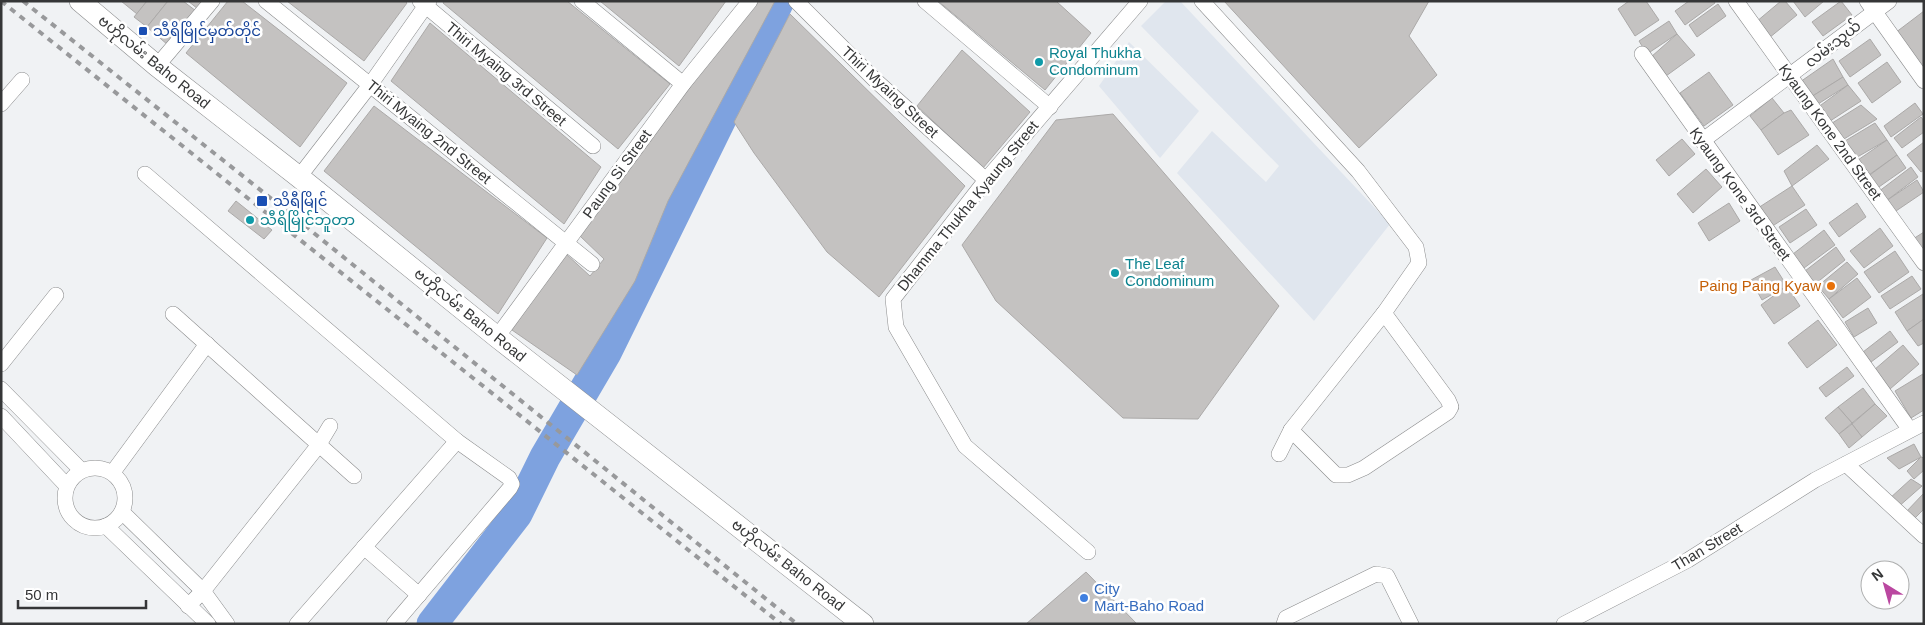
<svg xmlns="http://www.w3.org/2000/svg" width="1925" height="625" viewBox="0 0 1925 625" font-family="Helvetica,'Noto Sans Myanmar',sans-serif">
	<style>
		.built { fill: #e0e6ee }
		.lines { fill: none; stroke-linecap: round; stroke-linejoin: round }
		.river { stroke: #7ea2df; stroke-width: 31 }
		.building { fill: #c4c2c1; stroke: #aba9a8 }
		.minor-casing { stroke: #8a8b8c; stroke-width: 16 }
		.secondary-casing { stroke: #8a8b8c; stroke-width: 22 }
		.minor { stroke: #fff; stroke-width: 15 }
		.secondary { stroke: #fff; stroke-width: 21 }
		.rail { stroke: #98999b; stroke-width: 4; stroke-dasharray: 6 6; stroke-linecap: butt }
		.transit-dot { fill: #1a4fb4; stroke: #fff; stroke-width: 2 }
		.culture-dot { fill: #0f9aa8; stroke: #fff; stroke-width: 2 }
		.food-dot { fill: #e8710a; stroke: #fff; stroke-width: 2 }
		.shop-dot { fill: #3f7fe0; stroke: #fff; stroke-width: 2 }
		.labels { text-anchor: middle; stroke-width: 5; stroke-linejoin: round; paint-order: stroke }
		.transit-label { font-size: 15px; fill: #164399; stroke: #fff; text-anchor: start }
		.street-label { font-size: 15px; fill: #353637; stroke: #fff }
		.culture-label { font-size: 15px; fill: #0d838f; stroke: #fff; text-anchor: start }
		.food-label { font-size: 15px; fill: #c56008; stroke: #fff; text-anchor: end }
		.shop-label { font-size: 15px; fill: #366cbe; stroke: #fff; text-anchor: start }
	</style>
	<rect width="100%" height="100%" fill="#f0f2f4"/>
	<g class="built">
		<polygon points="1166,1 1180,1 1390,224 1314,321 1177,173 1212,131 1266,182 1279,166 1141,26"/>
		<polygon points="1129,42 1199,111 1160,158 1099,86"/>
	</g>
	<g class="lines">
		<polyline class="river" points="432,624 517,514 545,457 606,353 779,1"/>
	</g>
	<g class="building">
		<polygon points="121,1 147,1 137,14"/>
		<polygon points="147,1 168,1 147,27 134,17"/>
		<polygon points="168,1 183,1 196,11 168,45 147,27"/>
		<polygon points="188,1 204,1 198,9"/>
		<polygon points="228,1 242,1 347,83 300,147 186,53"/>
		<polygon points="287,1 405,1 407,3 364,61"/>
		<polygon points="444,1 567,1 670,84 618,149 443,3"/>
		<polygon points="600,1 726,1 679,66"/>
		<polygon points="754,1 775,1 668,201 635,281 577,375 512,330 565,253 590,276 604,259 580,236"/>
		<polygon points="938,1 1056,1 1091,33 1045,90"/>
		<polygon points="1224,1 1429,1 1409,36 1437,75 1359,148"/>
		<polygon points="1629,1 1646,1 1659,20 1635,36 1618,9"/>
		<polygon points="1689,1 1714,1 1715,3 1685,25 1675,11"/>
		<polygon points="1781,1 1785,1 1797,15 1769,38 1756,22"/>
		<polygon points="1793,1 1824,1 1805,17"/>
		<polygon points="1841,1 1852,15 1823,36 1812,22"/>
		<polygon points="1718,4 1726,16 1697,37 1689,25"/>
		<polygon points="1924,11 1924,69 1895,33"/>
		<polygon points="790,14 965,186 879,297 827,252 754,153 734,122"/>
		<polygon points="1669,21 1677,34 1647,54 1639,41"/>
		<polygon points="430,23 601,167 564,224 391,81"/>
		<polygon points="1677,34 1695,55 1666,76 1651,57"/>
		<polygon points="1870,39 1881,55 1850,77 1839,61"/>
		<polygon points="962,50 1030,112 983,168 917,106"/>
		<polygon points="1833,59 1843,77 1811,97 1800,82"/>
		<polygon points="1887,62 1901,82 1872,103 1858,83"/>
		<polygon points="1709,72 1733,105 1704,126 1680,93"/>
		<polygon points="1843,77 1848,85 1818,104 1811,97"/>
		<polygon points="1848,85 1861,101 1827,123 1817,108"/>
		<polygon points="1772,98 1784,113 1761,130 1750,116"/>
		<polygon points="1915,103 1923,114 1891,137 1884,126"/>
		<polygon points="1861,105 1877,119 1839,142 1829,125"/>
		<polygon points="374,106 547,238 498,314 324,171"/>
		<polygon points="1791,110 1809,135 1778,155 1761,130 1784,113"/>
		<polygon points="1113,114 1279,306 1198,419 1123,418 996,301 962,245 1056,120"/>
		<polygon points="1921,117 1924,121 1924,132 1902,148 1894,138"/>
		<polygon points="1875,123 1887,140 1852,160 1840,144"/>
		<polygon points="1682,139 1695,154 1669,176 1656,160"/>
		<polygon points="1887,140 1897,155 1866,177 1855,162"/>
		<polygon points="1924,142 1924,170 1921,172 1907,155"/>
		<polygon points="1817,145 1829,159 1792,186 1784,171"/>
		<polygon points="1897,155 1906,168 1876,189 1867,177"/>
		<polygon points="1911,167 1918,177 1886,201 1878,192"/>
		<polygon points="1706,169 1722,187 1693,213 1677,194"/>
		<polygon points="1917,180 1924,192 1893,213 1886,201"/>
		<polygon points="1792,186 1805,205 1771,227 1758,208"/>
		<polygon points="236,201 272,230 264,239 228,211"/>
		<polygon points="1729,203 1740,221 1709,241 1698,223"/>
		<polygon points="1857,203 1866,217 1839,237 1829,223"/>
		<polygon points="1806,209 1817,225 1790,243 1779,227"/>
		<polygon points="1880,228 1893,246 1864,268 1850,251"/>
		<polygon points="1824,230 1835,245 1804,268 1793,254"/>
		<polygon points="1924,232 1924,254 1913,239"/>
		<polygon points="1836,247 1845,260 1815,284 1805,271"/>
		<polygon points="1895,251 1909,272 1879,293 1864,272"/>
		<polygon points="1847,262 1858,274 1829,299 1818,286"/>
		<polygon points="1775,267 1787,286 1762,300 1751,280"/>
		<polygon points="1912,276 1921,289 1890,309 1881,296"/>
		<polygon points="1857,278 1871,297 1843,318 1829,299"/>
		<polygon points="1787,286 1800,306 1774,324 1761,305"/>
		<polygon points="1923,294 1924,319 1907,331 1895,312"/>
		<polygon points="1868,308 1877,323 1854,337 1845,322"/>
		<polygon points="1924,319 1924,343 1918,346 1907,331"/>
		<polygon points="1818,320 1837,345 1807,368 1788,343"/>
		<polygon points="1890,331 1898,342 1871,362 1863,352"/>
		<polygon points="1903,345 1919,364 1890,389 1874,370"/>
		<polygon points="1847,367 1854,376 1826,397 1819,388"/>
		<polygon points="1923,374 1924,410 1911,418 1895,391"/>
		<polygon points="1863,388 1875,404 1852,423 1838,407"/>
		<polygon points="1875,404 1887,416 1862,437 1852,424"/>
		<polygon points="1838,407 1852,423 1839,434 1825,418"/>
		<polygon points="1852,424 1862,437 1849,448 1839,434"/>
		<polygon points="1914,444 1921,457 1899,469 1887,458"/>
		<polygon points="1921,457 1924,458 1924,470 1914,479 1907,471"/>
		<polygon points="1911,479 1922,486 1897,508 1889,499"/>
		<polygon points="1924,493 1924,509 1914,519 1906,512"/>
		<polygon points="1086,572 1137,624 1026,624"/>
	</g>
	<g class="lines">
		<g class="minor-casing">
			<g id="minor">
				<polyline points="266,1 592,264"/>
				<polyline points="420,1 593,146"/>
				<polyline points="582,1 683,84"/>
				<polyline points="796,1 875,80 986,180"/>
				<polyline points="925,1 1050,107"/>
				<polyline points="1202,1 1358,171 1416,247 1419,263 1384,313 1291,430 1279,454"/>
				<polyline points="1736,1 1924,263"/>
				<polyline points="1867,1 1924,81"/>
				<polyline points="1642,54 1910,430"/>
				<polyline points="157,66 212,1"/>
				<polyline points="1,104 22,80"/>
				<polyline points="1702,141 1889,1"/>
				<polyline points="145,174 457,441 509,478 512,484 510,488 394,624"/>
				<polyline points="299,177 370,85 429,1"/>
				<polyline points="173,314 354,476"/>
				<polyline points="497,337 683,84 750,1"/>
				<polyline points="1,364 56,295"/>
				<polyline points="1,389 81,470"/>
				<polyline points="1,416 66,485"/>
				<polyline points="1291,430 1336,475 1348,475 1364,468 1448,412 1451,407 1448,400 1384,313"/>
				<polyline points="1846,464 1924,536"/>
				<circle cx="95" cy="498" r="30"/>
				<polyline points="113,472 207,344"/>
				<polyline points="122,512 203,591 227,624"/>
				<polyline points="106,526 208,624"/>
				<polyline points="364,547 419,595"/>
				<polyline points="1088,552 965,446 896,327 893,299 986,180 1140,1"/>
				<polyline points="188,606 203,591 318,446 330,426"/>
				<polyline points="297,624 457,441"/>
				<polyline points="1284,624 1286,618 1376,574 1387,576 1411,624"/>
				<polyline points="1564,624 1688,560 1815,480 1924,423"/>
			</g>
		</g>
		<g class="secondary-casing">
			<polyline id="secondary" points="80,1 157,66 299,177 497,337 863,624"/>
		</g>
		<use href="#minor" class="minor"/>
		<use href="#secondary" class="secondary"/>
		<g class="rail">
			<polyline points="1,1 781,624"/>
			<polyline points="23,1 268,196 797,624"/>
		</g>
	</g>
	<g class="transit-dot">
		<rect x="138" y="26" width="10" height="10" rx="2.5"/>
		<rect x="256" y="195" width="12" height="12" rx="2.5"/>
	</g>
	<g class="culture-dot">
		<circle cx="1039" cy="62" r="5"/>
		<circle cx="250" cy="220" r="5"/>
		<circle cx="1115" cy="273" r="5"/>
	</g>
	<circle class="food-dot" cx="1831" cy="286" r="5"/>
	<circle class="shop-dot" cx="1084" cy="598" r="5"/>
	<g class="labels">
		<g class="transit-label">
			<text x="153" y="36">သီရိမြိုင်မှတ်တိုင်</text>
			<text x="273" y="206">သိရီမြိုင်</text>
		</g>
		<g class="street-label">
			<text transform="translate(1833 44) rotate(-38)" y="5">လမ်းသွယ်</text>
			<text transform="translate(154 62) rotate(39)" y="5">ဗဟိုလမ်း Baho Road</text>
			<text transform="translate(506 74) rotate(40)" y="5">Thiri Myaing 3rd Street</text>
			<text transform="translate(890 92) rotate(43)" y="5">Thiri Myaing Street</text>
			<text transform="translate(429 132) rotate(39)" y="5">Thiri Myaing 2nd Street</text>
			<text transform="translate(1830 132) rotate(54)" y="5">Kyaung Kone 2nd Street</text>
			<text transform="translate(617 174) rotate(-54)" y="5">Paung Si Street</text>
			<text transform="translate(1740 194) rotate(54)" y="5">Kyaung Kone 3rd Street</text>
			<text transform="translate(968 206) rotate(-51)" y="5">Dhamma Thukha Kyaung Street</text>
			<text transform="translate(470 315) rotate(39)" y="5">ဗဟိုလမ်း Baho Road</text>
			<text transform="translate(1707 547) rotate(-31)" y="5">Than Street</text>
			<text transform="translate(788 565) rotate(38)" y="5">ဗဟိုလမ်း Baho Road</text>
		</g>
		<g class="culture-label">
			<text x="1049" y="58">Royal Thukha<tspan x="1049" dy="17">Condominum</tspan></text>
			<text x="260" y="225">သီရိမြိုင်ဘူတာ</text>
			<text x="1125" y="269">The Leaf<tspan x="1125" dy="17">Condominum</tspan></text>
		</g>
		<g class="food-label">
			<text x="1821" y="291">Paing Paing Kyaw</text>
		</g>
		<g class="shop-label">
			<text x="1094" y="594">City<tspan x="1094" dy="17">Mart-Baho Road</tspan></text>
		</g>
	</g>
	<rect width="1925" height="625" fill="none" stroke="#353637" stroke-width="5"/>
	<g transform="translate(1885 585) rotate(323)"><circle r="24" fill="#ffffff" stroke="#aeafaf"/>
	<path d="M0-4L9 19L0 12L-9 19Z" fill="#ba47a0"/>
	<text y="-8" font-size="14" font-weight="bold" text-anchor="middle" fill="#353637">N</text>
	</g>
	<path d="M18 600v8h128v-8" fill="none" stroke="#353637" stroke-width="2.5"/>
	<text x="25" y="600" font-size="15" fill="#353637" stroke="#ffffff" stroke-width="4" paint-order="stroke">50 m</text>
</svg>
